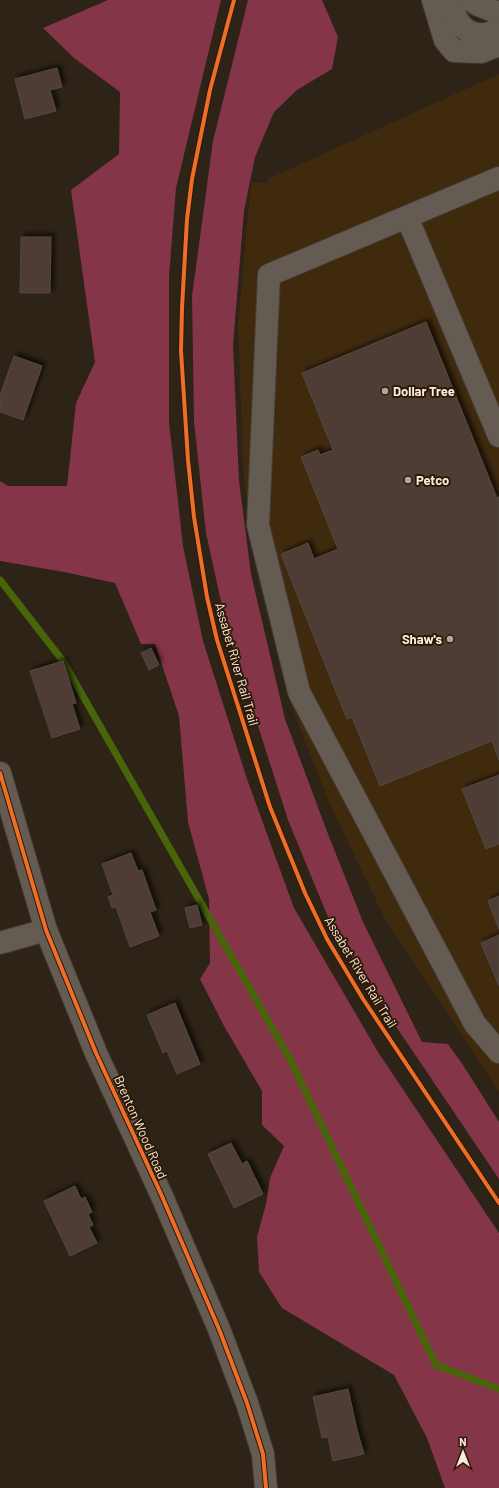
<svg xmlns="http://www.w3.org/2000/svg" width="499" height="1488" viewBox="0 0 499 1488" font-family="Barlow,sans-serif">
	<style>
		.built { fill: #402a0e }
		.forest { fill: #843547 }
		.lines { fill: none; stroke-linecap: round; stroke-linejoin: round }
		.stream { stroke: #49650a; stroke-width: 7 }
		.building { fill: #4f3e35; stroke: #524841; filter: url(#shadow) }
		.minor-casing { stroke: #463d35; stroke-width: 24 }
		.minor { stroke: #645c52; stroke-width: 22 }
		.cycleway-casing { stroke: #2d1a04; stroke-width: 6 }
		.cycleway { stroke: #ee6e29; stroke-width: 4 }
		.poi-dot { fill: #b2a699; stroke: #2d1a04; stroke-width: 1.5 }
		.labels { text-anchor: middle; stroke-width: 4; stroke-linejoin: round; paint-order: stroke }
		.poi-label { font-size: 13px; font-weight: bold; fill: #faecdf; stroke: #2d1a04; text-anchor: start }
		.street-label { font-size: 13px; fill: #faecdf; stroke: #2d1a04 }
	</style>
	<defs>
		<filter id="shadow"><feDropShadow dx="3.5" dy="-3.5" stdDeviation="2" flood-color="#0009"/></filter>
	</defs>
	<rect width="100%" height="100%" fill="#2d2317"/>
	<polygon class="built" points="499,74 499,1092 385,919 330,805 287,694 244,485 238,324 251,182 268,183 268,179"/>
	<g class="forest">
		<polygon points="108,0 221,0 176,188 169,277 169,422 183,546 203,641 247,779 294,908 378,1052 499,1233 499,1488 445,1488 427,1438 394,1375 282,1308 259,1272 257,1237 266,1204 270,1178 284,1146 262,1125 262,1091 224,1026 200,979 210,963 209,899 188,822 179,716 155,644 141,644 115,583 64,572 0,561 0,481 8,486 67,486 76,403 95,362 71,190 119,154 120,92 74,58 43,28"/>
		<polygon points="248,0 322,0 338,37 332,69 297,90 274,112 255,157 244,211 233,345 239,481 251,574 285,719 328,834 363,922 422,1042 448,1044 463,1065 499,1122 499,1179 393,1022 330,922 288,820 227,629 206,533 194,421 192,296 213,141"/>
	</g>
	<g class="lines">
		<polyline class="stream" points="0,580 63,661 290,1059 436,1365 499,1389"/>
	</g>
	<g class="building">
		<polygon points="57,68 62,87 50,90 56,111 25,119 15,79"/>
		<polygon points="21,237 51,237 50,293 20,293"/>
		<polygon points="426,322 497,498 499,497 499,760 492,741 380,786 352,717 347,719 281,554 308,543 314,559 338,549 301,457 318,450 320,455 333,450 302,373"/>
		<polygon points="14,356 42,366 23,420 0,412 0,395"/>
		<polygon points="151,648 159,665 149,670 141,653"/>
		<polygon points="63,661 76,703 72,704 80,729 52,738 30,671"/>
		<polygon points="499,775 499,844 486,849 462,789"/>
		<polygon points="131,853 138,871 142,870 156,910 150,912 159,936 130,947 116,907 112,908 108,897 113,895 102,864"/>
		<polygon points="499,896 499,929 488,901"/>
		<polygon points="197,905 202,925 190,928 185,908"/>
		<polygon points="499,935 499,986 481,943"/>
		<polygon points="175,1003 200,1064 177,1074 167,1051 163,1053 147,1015"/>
		<polygon points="231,1143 242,1164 247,1161 263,1194 234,1208 208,1154"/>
		<polygon points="75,1186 81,1199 85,1197 92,1212 88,1214 93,1225 89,1227 97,1243 70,1256 44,1201"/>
		<polygon points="348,1389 357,1430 364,1454 333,1461 328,1437 322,1438 313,1397"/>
	</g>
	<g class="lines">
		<g class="minor-casing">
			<g id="minor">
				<polyline points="433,0 445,40 454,51 481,52 499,45"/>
				<path d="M450,0C455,18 462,36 484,34C489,34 494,31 499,29"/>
				<polyline points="470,0 478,5 499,13"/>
				<polyline points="499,178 269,275 258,525 299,692 475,1024 499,1052"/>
				<polyline points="407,217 499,436"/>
				<polyline points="0,773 46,930 96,1053 161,1194 219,1329 247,1403 263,1454 266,1488"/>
				<polyline points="0,943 46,930"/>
			</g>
		</g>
		<use href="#minor" class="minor"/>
		<g class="cycleway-casing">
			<g id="cycleway">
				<polyline points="234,0 210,90 192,179 187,219 182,308 181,351 188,460 194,517 207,597 217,640 270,807 305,893 327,939 363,999 499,1203"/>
				<polyline points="0,773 46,930 96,1053 161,1194 219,1329 247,1403 263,1454 266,1488"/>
			</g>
		</g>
		<use href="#cycleway" class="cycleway"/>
	</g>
	<g class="poi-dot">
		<circle cx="385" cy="391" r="4"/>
		<circle cx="408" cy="480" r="4"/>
		<circle cx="450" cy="639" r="4"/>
	</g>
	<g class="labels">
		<g class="poi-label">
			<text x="393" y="396">Dollar Tree</text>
			<text x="416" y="485">Petco</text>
			<text x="442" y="644" text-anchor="end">Shaw's</text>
		</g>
		<g class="street-label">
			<text transform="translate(237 664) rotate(74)" y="5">Assabet River Rail Trail</text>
			<text transform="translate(361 972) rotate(59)" y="5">Assabet River Rail Trail</text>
			<text transform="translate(141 1127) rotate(66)" y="5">Brenton Wood Road</text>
		</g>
	</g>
	<g transform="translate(463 1452)" stroke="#2d1a04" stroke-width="3" paint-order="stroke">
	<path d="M0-3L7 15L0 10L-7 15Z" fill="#faecdf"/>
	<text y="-6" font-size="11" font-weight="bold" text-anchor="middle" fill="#faecdf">N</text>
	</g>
</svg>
